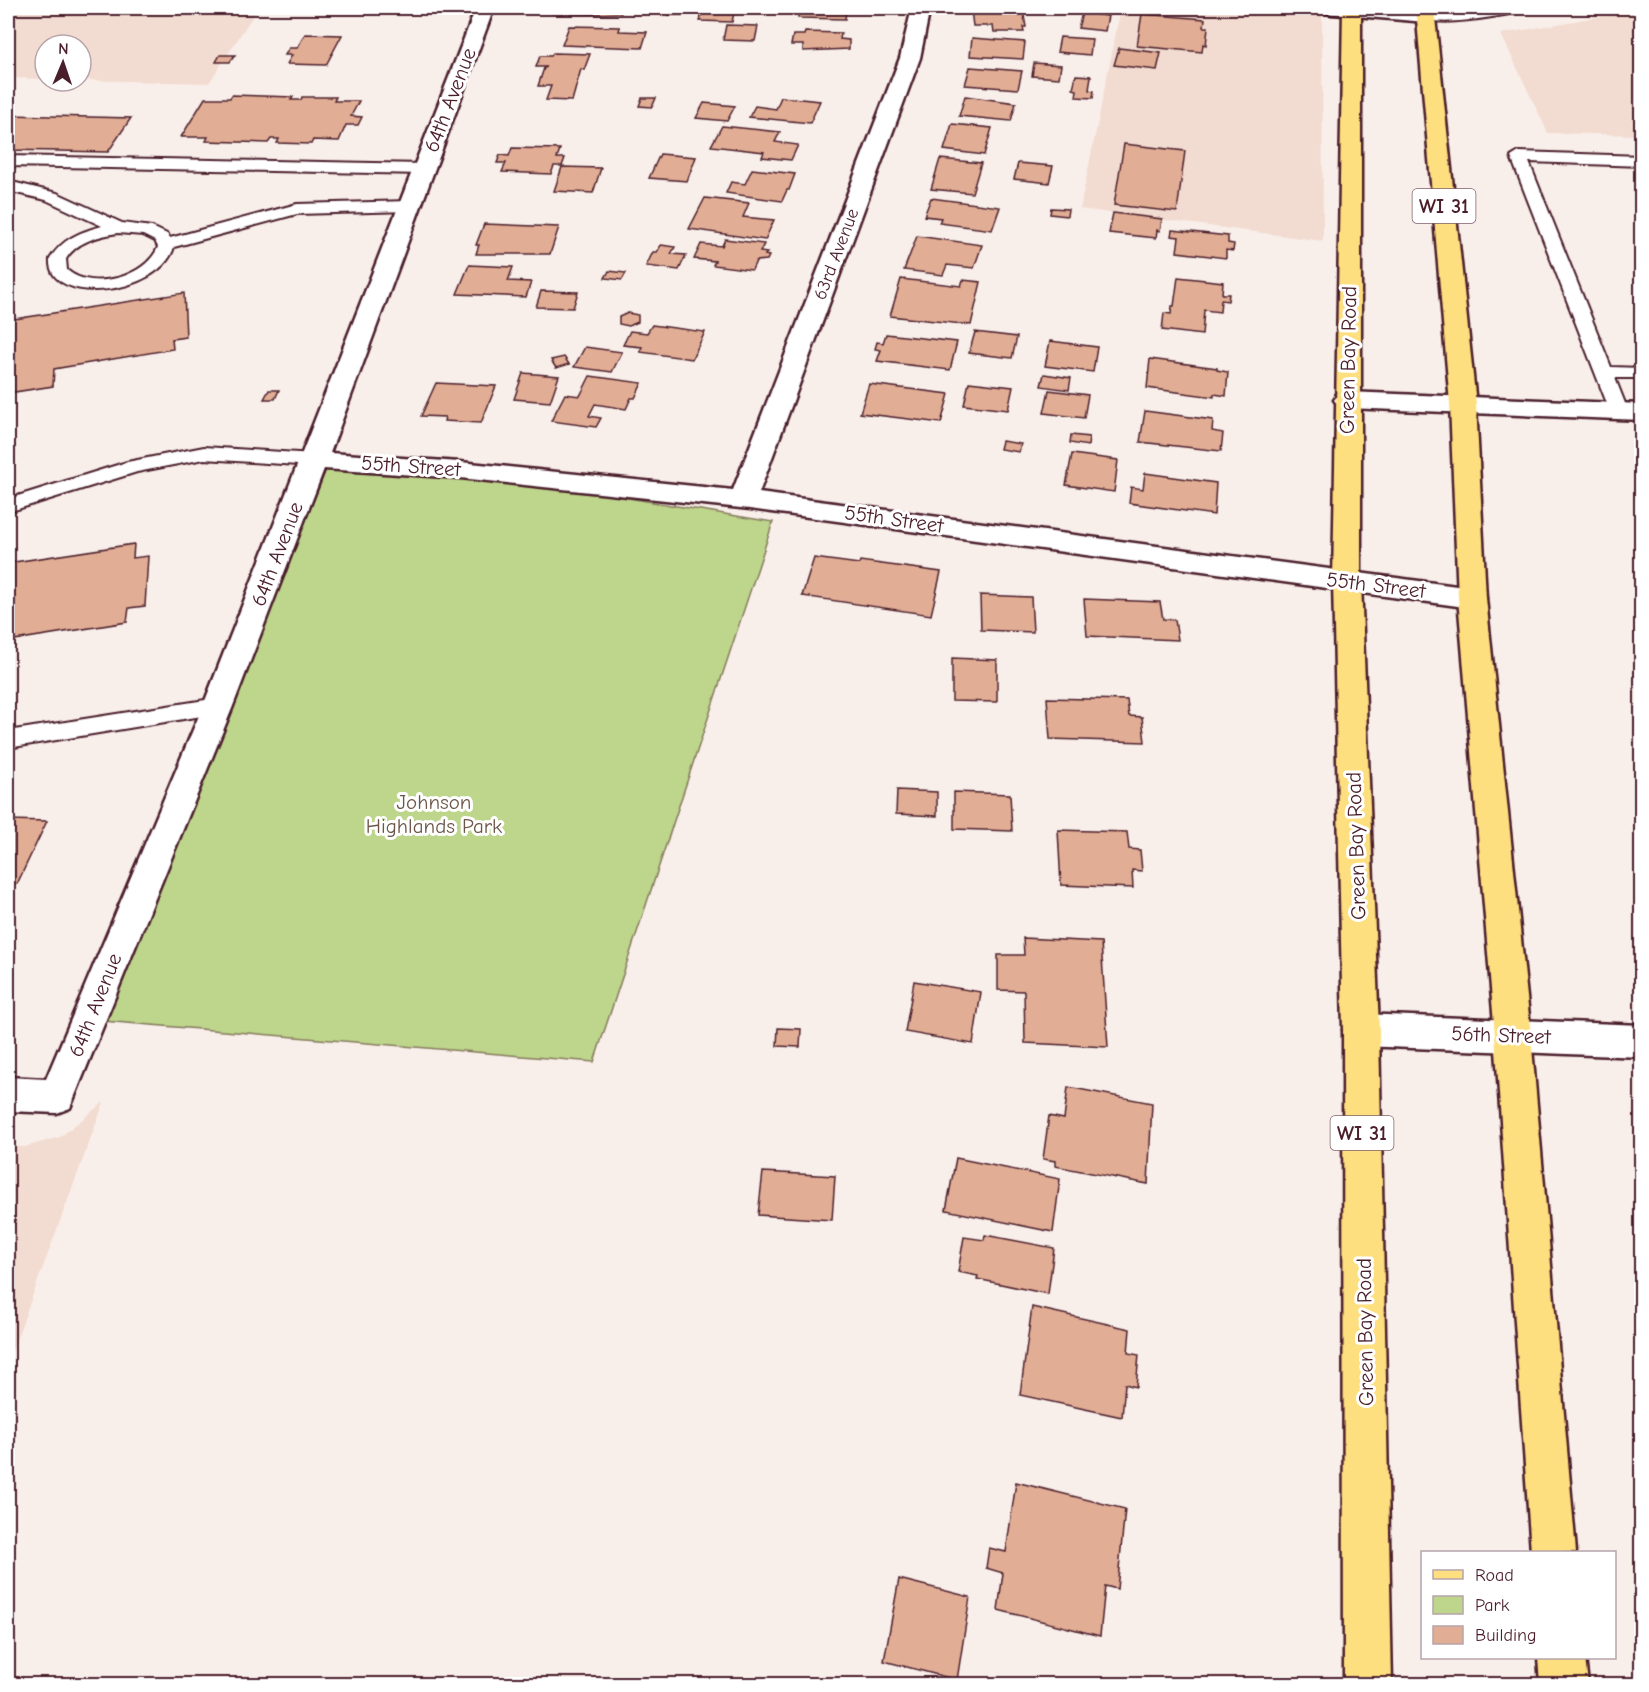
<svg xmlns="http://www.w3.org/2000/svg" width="1649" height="1692" viewBox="0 0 1649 1692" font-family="'Comic Neue',sans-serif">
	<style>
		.built { fill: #f2dbd0 }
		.green { fill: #bed58c; stroke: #847a5c; stroke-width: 1.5 }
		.building { fill: #e1ad95; stroke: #4a1f2b; stroke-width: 1.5 }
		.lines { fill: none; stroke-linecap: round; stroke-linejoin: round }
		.service-casing { stroke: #4a1f2b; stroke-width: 4 }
		.minor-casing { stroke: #4a1f2b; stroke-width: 5 }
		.primary-casing { stroke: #4a1f2b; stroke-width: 5 }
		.service { fill: #fff; fill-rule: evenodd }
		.minor { fill: #fff; fill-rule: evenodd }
		.primary { fill: #fedf80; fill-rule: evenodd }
		.labels { text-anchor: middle; stroke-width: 6; stroke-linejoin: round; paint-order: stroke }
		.far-street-label { font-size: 18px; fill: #4a1f2b; stroke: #fff }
		.shield { fill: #fff; stroke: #80626b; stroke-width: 1.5 }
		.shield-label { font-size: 20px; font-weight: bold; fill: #4a1f2b }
		.street-label { font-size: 21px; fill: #4a1f2b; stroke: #fff }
		.park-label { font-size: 21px; fill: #6d5648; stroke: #fff }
	</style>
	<rect width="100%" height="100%" fill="#f9efea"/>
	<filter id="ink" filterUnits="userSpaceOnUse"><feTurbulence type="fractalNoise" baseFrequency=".0167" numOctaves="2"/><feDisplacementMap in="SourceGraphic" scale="12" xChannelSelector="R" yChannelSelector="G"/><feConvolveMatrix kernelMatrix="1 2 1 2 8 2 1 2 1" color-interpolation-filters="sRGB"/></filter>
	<g filter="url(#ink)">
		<g class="built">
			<polygon points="8,8 258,8 209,83 81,80 81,45 45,45 45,79 8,78"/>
			<polygon points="1121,8 1322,8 1323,241 1080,209"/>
			<polygon points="1641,9 1641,135 1548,133 1501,34"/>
			<polygon points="104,1102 8,1362 8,1146 25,1147 60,1137"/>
		</g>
		<polygon class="green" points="326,470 520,480 773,522 594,1062 103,1021"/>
		<g class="building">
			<polygon points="553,8 623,8 621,13 597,14 551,13"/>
			<polygon points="671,8 688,8 686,15 669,15"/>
			<polygon points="703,8 735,8 732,22 700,21"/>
			<polygon points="799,8 846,8 845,19 798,18"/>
			<polygon points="971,10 1023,10 1026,27 1023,27 1024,32 994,32 993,26 973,26"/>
			<polygon points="1082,13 1108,16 1105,31 1078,28"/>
			<polygon points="1142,14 1205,19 1204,27 1208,27 1206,45 1203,44 1202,52 1137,46"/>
			<polygon points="726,25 758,26 755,41 723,40"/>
			<polygon points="569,26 620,27 619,31 647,32 642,48 562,45"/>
			<polygon points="805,32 841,33 840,39 849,40 849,49 803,51 803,45 791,45 793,35 804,35"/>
			<polygon points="305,34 342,35 326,65 287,64 292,55 285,55 289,48 297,48"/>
			<polygon points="1060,37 1092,39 1090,55 1057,52"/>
			<polygon points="972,38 1025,42 1023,59 970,56"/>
			<polygon points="1119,48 1161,53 1157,70 1114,65"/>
			<polygon points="553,53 590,54 584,70 581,69 572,101 546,100 551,86 538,86 544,68 547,67 536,67 540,56 551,56"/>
			<polygon points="220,55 235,55 230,62 216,62"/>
			<polygon points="1034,63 1061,65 1059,78 1032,76"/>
			<polygon points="970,67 1022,71 1018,89 965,85"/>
			<polygon points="1076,75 1091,76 1089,90 1094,91 1093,98 1076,97 1077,90 1073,89"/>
			<polygon points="232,95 293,97 291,100 301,100 302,97 336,97 334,101 359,101 351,116 362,117 358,125 346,125 339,141 313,140 311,144 277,143 279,139 271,139 268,143 206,141 208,137 181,137 205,98 230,98"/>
			<polygon points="965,96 1016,103 1011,121 959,116"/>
			<polygon points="781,97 820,101 810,123 749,117 755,106 776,109"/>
			<polygon points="642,98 656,98 652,107 639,106"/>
			<polygon points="704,103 735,106 727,121 696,118"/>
			<polygon points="8,115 131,118 108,152 8,150"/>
			<polygon points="952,124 992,128 984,155 944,150"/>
			<polygon points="722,126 780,132 775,142 798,145 791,160 762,157 764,152 711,146"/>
			<polygon points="1124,144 1185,151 1177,212 1114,205"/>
			<polygon points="512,148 560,149 557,158 565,158 562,166 554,166 551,174 502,172 506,163 497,163 500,155 509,156"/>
			<polygon points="660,154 696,157 687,181 649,178"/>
			<polygon points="940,159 981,163 972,193 931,189"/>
			<polygon points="1018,163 1053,166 1049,183 1014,179"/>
			<polygon points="562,167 601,168 593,193 554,191"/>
			<polygon points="752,169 795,174 789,190 787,190 782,201 726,193 731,182 745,184"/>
			<polygon points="705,198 749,203 743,217 774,220 765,240 689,229"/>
			<polygon points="931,198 1000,207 992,230 939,223 941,218 924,216"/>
			<polygon points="1051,208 1068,209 1067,216 1050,214"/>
			<polygon points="1113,213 1162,219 1160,231 1157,230 1156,238 1109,233"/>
			<polygon points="484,224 559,227 550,254 476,254 479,245 476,245"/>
			<polygon points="1172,230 1228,236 1228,243 1234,244 1233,251 1226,250 1226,258 1177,252 1179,237 1171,236"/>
			<polygon points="917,236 982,245 974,268 947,265 943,275 904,270"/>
			<polygon points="725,239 764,244 760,252 767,253 765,255 769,256 767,260 756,261 752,270 713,265 715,261 694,259 701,244 722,246"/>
			<polygon points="661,245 675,247 671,254 686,255 679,270 646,266 653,252 657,252"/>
			<polygon points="469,265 513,267 508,281 531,282 526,297 457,294"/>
			<polygon points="609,271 626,273 622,280 605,278"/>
			<polygon points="1178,277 1223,282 1222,294 1229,294 1228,301 1221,300 1220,312 1204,310 1202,335 1162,330 1164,313 1171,314 1172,306 1174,306"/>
			<polygon points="901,279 961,286 963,280 981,282 971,325 890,316"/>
			<polygon points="541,291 578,292 573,308 536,307"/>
			<polygon points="184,293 186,337 172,339 173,349 54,369 53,386 8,393 8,320"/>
			<polygon points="628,313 638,315 638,322 629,326 619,324 619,317"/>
			<polygon points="652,325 705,332 692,359 640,352 642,347 623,345 630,331 647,333"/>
			<polygon points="975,332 1017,337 1012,358 969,353"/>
			<polygon points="886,334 957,342 950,370 877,361 881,350 875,349 877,342 883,343"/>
			<polygon points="1050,341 1097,347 1093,372 1045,366"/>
			<polygon points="585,347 622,352 612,372 574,367"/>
			<polygon points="564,357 569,364 556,368 551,360"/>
			<polygon points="1150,359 1217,368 1217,370 1228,372 1226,396 1214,394 1214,397 1147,388"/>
			<polygon points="523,373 559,376 550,402 514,399"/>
			<polygon points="1044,374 1071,378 1069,390 1041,386"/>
			<polygon points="590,376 642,383 635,398 631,398 626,409 595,404 589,416 601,418 596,427 551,421 565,394 580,396"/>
			<polygon points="969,382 1013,387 1008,410 964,405"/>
			<polygon points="436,383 496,386 481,423 444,421 445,417 421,416"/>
			<polygon points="869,384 949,394 941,423 860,413"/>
			<polygon points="269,390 279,390 275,399 264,399"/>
			<polygon points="1049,390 1088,395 1084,418 1044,413"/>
			<polygon points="1145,411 1213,420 1212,431 1223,433 1221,451 1140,442"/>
			<polygon points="1071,435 1089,437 1088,446 1070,443"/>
			<polygon points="1002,441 1021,444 1019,452 1000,449"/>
			<polygon points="1072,454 1118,460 1114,492 1066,485"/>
			<polygon points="1145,473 1216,483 1214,515 1129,503 1131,487 1143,489"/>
			<polygon points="134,544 133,558 148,556 145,606 129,608 127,622 8,641 8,563"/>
			<polygon points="814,558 859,564 860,561 941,572 931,615 802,596"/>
			<polygon points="980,595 1031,597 1033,632 981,630"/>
			<polygon points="1084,599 1160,602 1163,619 1175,620 1178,640 1087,636"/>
			<polygon points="952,658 997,660 997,702 952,701"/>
			<polygon points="1047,698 1127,700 1129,716 1142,717 1145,742 1050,739"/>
			<polygon points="897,790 937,792 937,816 896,814"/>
			<polygon points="954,792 1010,794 1012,831 954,829"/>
			<polygon points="8,820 47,821 17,884 8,884"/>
			<polygon points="1058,830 1127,832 1129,849 1140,850 1142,871 1132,870 1133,888 1061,885"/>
			<polygon points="1023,938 1101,942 1108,1047 1025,1043 1024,991 998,990 998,955 1024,955"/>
			<polygon points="914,981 981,992 973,1044 905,1032"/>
			<polygon points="778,1028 801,1029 800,1047 777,1046"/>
			<polygon points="1068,1087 1152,1103 1148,1184 1055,1166 1055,1161 1043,1159 1049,1116 1064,1119"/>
			<polygon points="956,1158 1060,1179 1053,1232 946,1210"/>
			<polygon points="763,1172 835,1176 832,1220 758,1215"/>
			<polygon points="985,1235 1054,1248 1048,1294 977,1279 978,1276 958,1272 964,1237 984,1240"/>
			<polygon points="1032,1307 1130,1329 1128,1353 1139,1355 1136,1387 1125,1384 1122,1417 1020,1395"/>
			<polygon points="1016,1482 1125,1509 1117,1589 1105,1586 1100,1636 998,1610 1003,1573 986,1568 989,1548 1006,1552"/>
			<polygon points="899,1579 970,1597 957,1680 884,1661"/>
		</g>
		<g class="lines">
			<g class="service-casing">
				<g id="service">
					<path d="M1499,8H1526L1519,12C1500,16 1433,29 1419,16L1426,12L1469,13Z"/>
					<polygon points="1519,152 1642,156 1642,166 1529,162 1611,367 1642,368 1642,378 1615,378 1628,411 1626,415 1612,415 1610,411 1511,157"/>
					<polygon points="8,156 424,164 432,169 424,174 8,166"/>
					<path d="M8,181L57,193L122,223L152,227L167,234L170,238L297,204L410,201L418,206L410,211L297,214L174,247C160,296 46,307 50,259C62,239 80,232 102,226L46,200L8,191ZM118,233L143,235L155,241L158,247C146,277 92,292 67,270L66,259C77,241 99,236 118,233Z"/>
					<polygon points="204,447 314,454 321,456 324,460 321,464 314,466 204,459 137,472 8,512 8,499 127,462"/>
					<polygon points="218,698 226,700 229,706 226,712 8,748 8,731"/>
				</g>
			</g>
			<g class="minor-casing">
				<g id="minor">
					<polygon points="476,8 494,8 330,453 460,462 733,490 900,58 912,8 930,8 920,58 759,493 1472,588 1482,591 1486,598 1482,605 1472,608 750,509 460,478 324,469 233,706 70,1108 57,1113 8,1111 8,1077 46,1079 203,706"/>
					<path d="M1323,8C1354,5 1402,4 1433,12L1435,16L1433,20L1426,22L1332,14L1325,12Z"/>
					<polygon points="1347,392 1642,404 1642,420 1347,408 1338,405 1334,400 1338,395"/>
					<polygon points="1361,1014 1642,1025 1642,1057 1361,1046 1348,1041 1343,1030 1348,1019"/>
				</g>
			</g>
			<g class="primary-casing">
				<g id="primary">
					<polygon points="1343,8 1361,8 1361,582 1379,1030 1392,1684 1344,1684 1343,1030 1333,582"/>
					<polygon points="1416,8 1434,8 1476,404 1486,598 1531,1036 1576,1552 1531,1552 1495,1036 1458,598 1450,404"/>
					<polygon points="1538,1658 1585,1658 1588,1684 1540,1684"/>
				</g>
			</g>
			<use href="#service" class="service"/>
			<use href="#minor" class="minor"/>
			<use href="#primary" class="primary"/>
		</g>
	</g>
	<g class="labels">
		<g class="far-street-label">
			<text transform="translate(836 254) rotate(-69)" y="6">63rd Avenue</text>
		</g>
		<g class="shield">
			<rect x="1412.5" y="189" width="63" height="34" rx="4.5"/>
			<rect x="1330.5" y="1116" width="63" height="34" rx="4.5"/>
		</g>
		<g class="shield-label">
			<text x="1444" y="213">WI 31</text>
			<text x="1362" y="1140">WI 31</text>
		</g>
		<g class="street-label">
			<text transform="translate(450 100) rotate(-69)" y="7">64th Avenue</text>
			<text transform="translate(1348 360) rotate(-89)" y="7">Green Bay Road</text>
			<text transform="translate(411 466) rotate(4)" y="7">55th Street</text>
			<text transform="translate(894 519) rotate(8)" y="7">55th Street</text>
			<text transform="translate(277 554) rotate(-69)" y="7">64th Avenue</text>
			<text transform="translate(1376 585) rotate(7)" y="7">55th Street</text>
			<text transform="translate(1356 846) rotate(-92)" y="7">Green Bay Road</text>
			<text transform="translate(95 1005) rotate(-68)" y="7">64th Avenue</text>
			<text transform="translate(1501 1035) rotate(2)" y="7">56th Street</text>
			<text transform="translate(1365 1332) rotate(-91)" y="7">Green Bay Road</text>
		</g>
		<g class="park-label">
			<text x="434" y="809">Johnson<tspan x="434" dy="24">Highlands Park</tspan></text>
		</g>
	</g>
	<rect width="1649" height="1692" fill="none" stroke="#fff" stroke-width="30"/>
	<rect x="15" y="15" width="1619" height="1662" fill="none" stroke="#4a1f2b" stroke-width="2" filter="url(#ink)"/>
	<rect x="1421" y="1551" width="195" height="108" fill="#ffffff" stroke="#b7a5aa" stroke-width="1.5"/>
	<rect x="1433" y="1570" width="30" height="9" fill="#fedf80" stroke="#b7a5aa" stroke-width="1.5"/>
	<text x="1475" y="1581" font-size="18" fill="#4a1f2b">Road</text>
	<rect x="1433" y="1596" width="30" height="18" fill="#bed58c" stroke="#b7a5aa" stroke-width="1.5"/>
	<text x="1475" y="1611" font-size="18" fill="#4a1f2b">Park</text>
	<rect x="1433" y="1626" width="30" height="18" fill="#e1ad95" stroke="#b7a5aa" stroke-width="1.5"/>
	<text x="1475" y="1641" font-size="18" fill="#4a1f2b">Building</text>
	<g transform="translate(63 63) rotate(2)"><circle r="28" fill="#ffffff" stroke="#b7a5aa" stroke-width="1.5"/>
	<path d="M0-4.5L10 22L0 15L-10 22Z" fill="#4a1f2b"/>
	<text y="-9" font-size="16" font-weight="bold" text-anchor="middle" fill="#4a1f2b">N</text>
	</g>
</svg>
